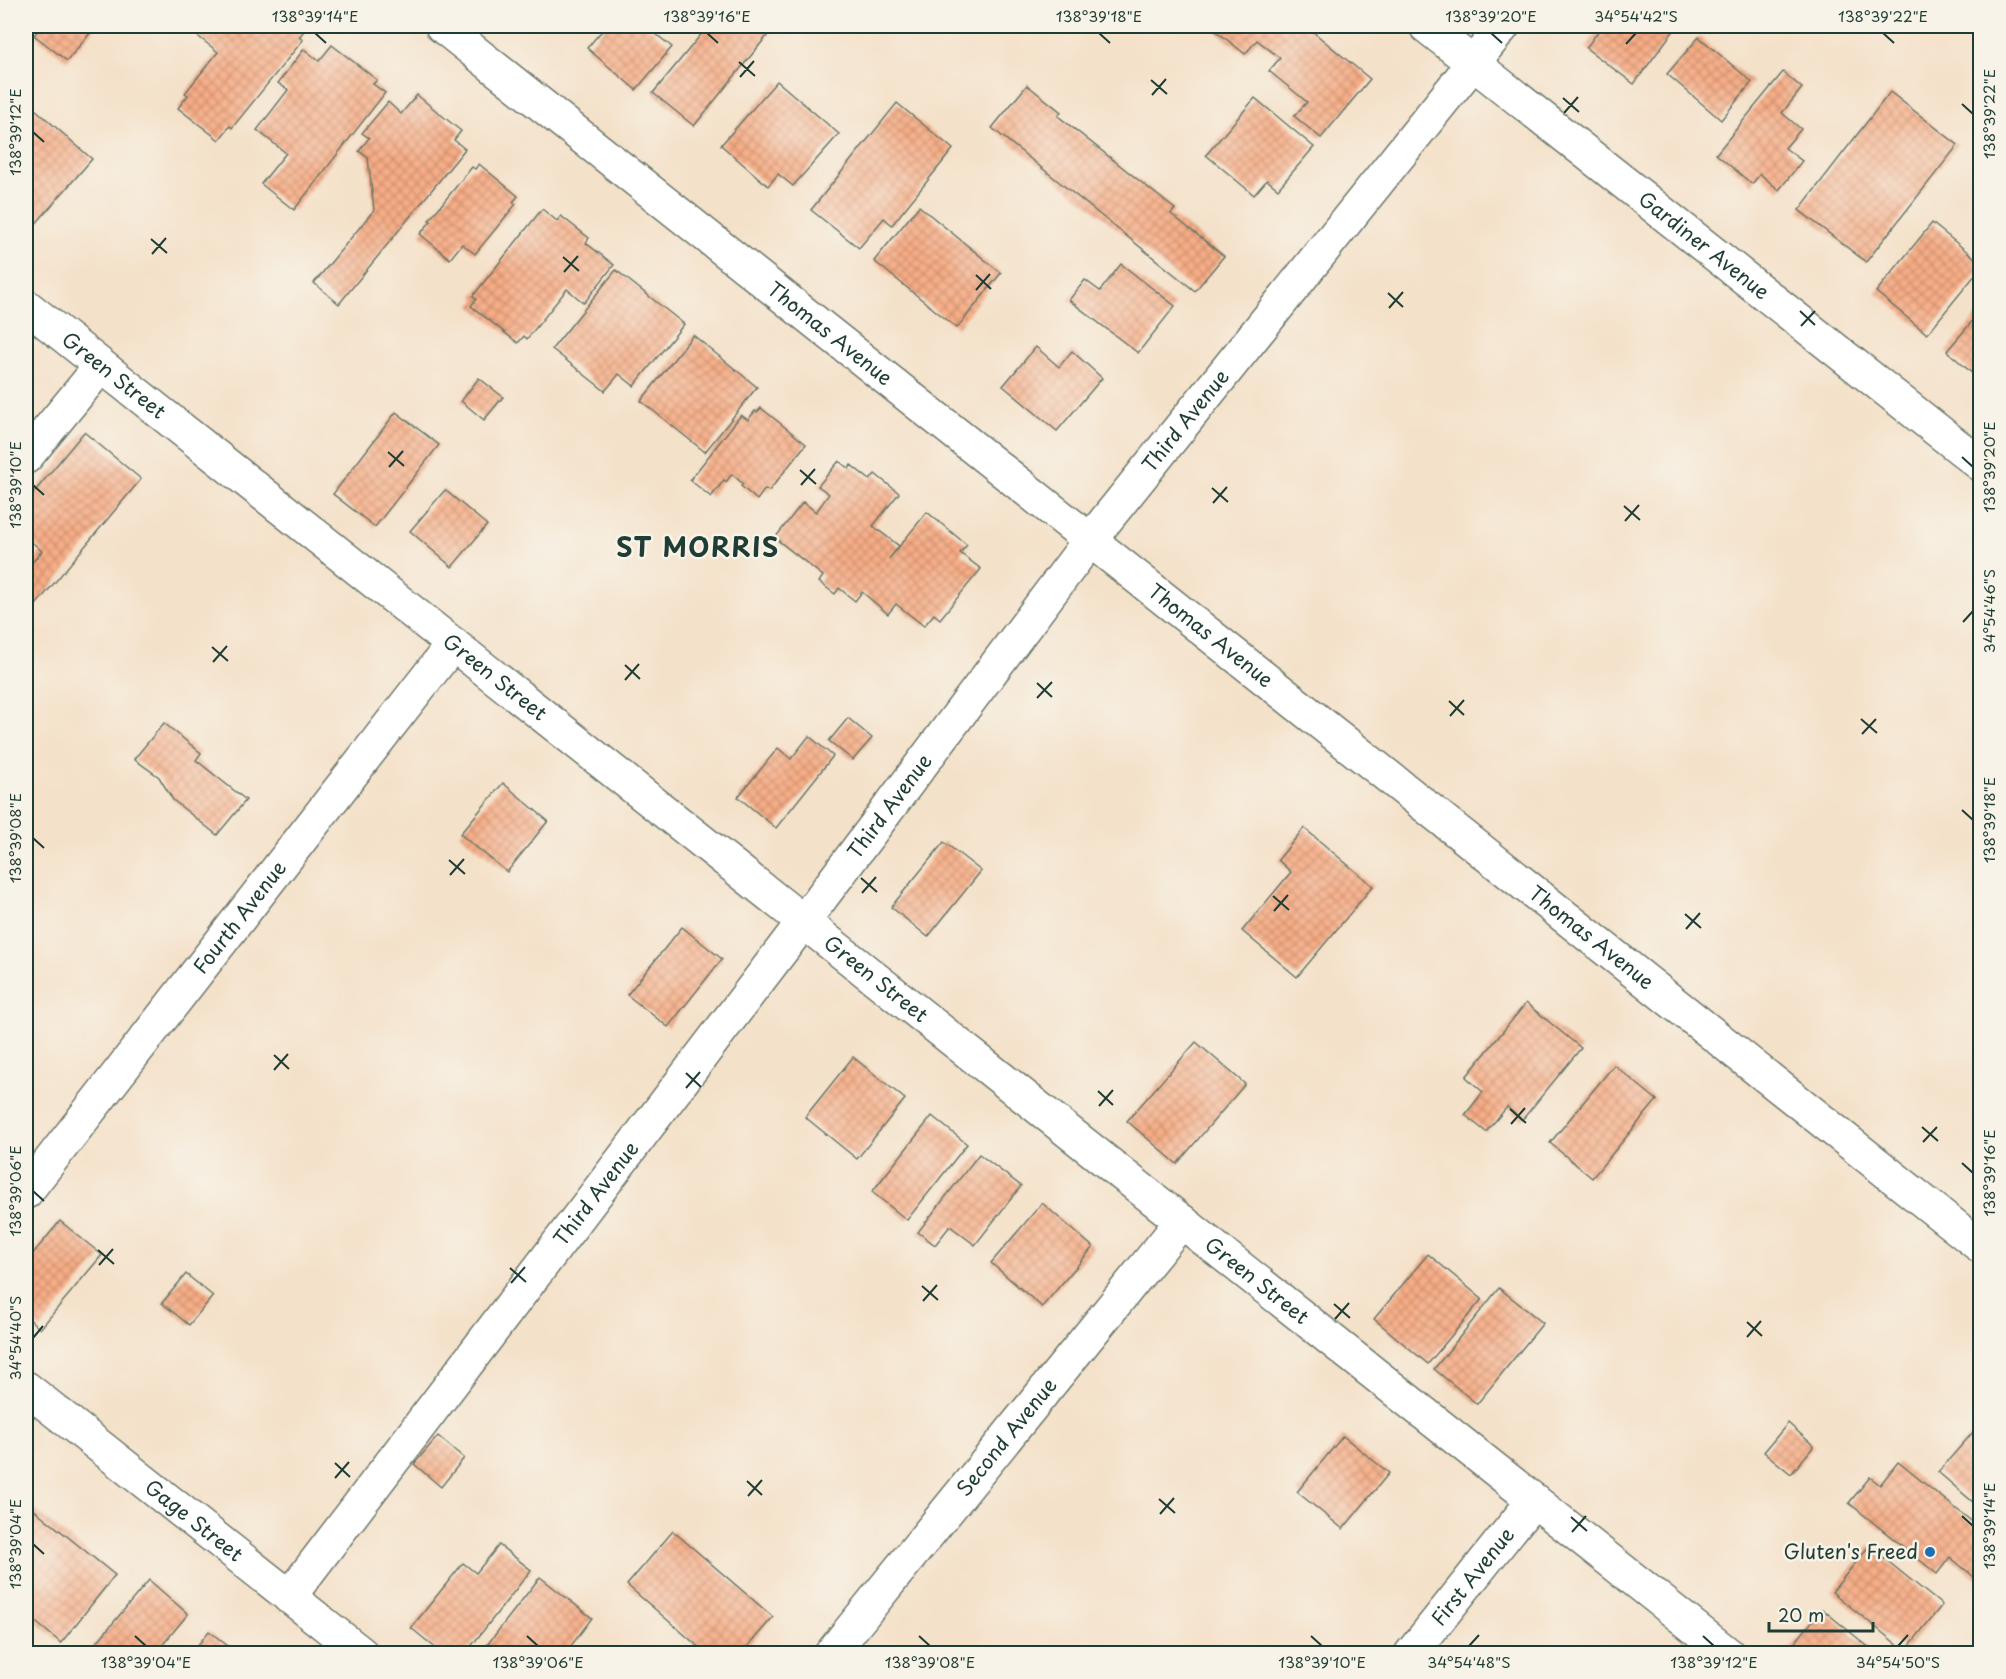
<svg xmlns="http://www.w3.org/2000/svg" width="2006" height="1679" viewBox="0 0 2006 1679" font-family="'Playpen Sans',sans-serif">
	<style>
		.building { fill: url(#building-cross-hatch) }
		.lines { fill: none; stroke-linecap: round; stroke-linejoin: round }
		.minor-casing { stroke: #6a7668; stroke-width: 36 }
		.minor { stroke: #fff; stroke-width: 33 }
		.ticks { fill: none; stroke: #1f3d34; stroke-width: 2 }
		.poi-dot { fill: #1f6fb2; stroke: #f7f3e8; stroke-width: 2 }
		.labels { text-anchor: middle; stroke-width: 5; stroke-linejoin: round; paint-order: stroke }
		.street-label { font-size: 20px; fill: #1f3d34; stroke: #f7f3e8 }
		.poi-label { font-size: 20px; fill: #1f3d34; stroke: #f7f3e8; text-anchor: end }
		.district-label { font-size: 26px; font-weight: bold; letter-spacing: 1.5px; fill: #1f3d34; stroke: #f7f3e8 }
		.neatline { fill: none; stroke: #1f3d34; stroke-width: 2 }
		.ticks-label { font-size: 15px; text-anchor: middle; fill: #1f3d34 }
	</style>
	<defs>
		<pattern id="building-cross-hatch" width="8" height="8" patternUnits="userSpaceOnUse" patternTransform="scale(1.5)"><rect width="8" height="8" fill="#f8ad86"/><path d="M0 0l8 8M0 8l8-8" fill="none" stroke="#c88e6e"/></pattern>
	</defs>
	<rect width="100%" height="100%" fill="#f7f3e8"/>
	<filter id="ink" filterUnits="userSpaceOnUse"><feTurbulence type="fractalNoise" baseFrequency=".0167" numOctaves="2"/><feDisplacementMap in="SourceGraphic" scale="12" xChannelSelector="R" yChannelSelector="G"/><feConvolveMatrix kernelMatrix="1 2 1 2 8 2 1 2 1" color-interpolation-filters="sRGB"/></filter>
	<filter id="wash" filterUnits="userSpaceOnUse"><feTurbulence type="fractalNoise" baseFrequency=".008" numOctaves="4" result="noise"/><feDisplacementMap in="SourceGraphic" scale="24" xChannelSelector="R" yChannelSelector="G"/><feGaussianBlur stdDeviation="1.35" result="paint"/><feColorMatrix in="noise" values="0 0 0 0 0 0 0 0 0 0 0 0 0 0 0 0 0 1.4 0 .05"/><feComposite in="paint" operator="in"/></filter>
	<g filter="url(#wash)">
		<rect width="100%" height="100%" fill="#f4e1c9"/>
		<g id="blocks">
			<g class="building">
				<polygon points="42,26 96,26 67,61 34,35"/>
				<polygon points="202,26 305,26 307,27 299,37 303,40 232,128 230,126 219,140 178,108 188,95 185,93 218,52 195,34"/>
				<polygon points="606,26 646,26 672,47 636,90 587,48"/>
				<polygon points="708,26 775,26 694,126 653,93"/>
				<polygon points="1210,26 1306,26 1370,79 1321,138 1294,116 1307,102 1269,71 1280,58 1257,40 1245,54"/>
				<polygon points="1602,26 1677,26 1634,84 1586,48"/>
				<polygon points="1699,37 1752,82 1721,120 1667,74"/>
				<polygon points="332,45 377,80 373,84 385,93 294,210 261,184 286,153 257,130 288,90 278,83 304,49 319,61"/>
				<polygon points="1783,72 1802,88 1782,113 1801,129 1785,148 1802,161 1779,190 1760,174 1752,184 1716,154"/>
				<polygon points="777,81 839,134 793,186 778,174 768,186 721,145"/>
				<polygon points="1027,85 1061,112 1058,116 1175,209 1171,214 1224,256 1195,291 992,128"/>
				<polygon points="1890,92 1958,145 1866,262 1799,210"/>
				<polygon points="417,95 461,131 454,140 465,149 339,304 314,283 374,210 368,158 359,151 369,138 362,133 388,102 401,114"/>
				<polygon points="1255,98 1314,147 1278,189 1267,180 1254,195 1206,155"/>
				<polygon points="897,103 953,149 892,225 884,218 859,248 811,210"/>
				<polygon points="35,109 92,159 26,235 26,120"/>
				<polygon points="479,164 518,196 513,202 516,204 475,254 462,244 450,259 420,234 431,221 429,220 472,167 475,169"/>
				<polygon points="919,206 1001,273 957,328 874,261"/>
				<polygon points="542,209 557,221 561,216 589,238 586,243 614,265 584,303 567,289 527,339 524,336 518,343 471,306 476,299 473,296"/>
				<polygon points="1932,223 1980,262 1980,269 1927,334 1876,292"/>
				<polygon points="1121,264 1175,306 1138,353 1069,300 1085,280 1100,291"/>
				<polygon points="616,270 684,324 634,386 619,374 605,391 552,349"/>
				<polygon points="1980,312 1980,380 1947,351"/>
				<polygon points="693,335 757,387 705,452 641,401"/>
				<polygon points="1036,347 1059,367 1072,351 1102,378 1057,431 1003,386"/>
				<polygon points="479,378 503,397 484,420 461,401"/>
				<polygon points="761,408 806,444 769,491 765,489 757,500 741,486 743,484 732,474 726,482 724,480 711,497 690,480 741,415 748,420 755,411 757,412"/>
				<polygon points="396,412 439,445 375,527 333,494"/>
				<polygon points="84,432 141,479 31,611 26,606 26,570 42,551 26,537 26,502"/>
				<polygon points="839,461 849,469 851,465 870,480 875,474 899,493 873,526 899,546 889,559 927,512 967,545 960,553 981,569 940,619 934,614 924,626 896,604 888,614 862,592 855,601 839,588 835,594 819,582 823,576 775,538 803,502 816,512 829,494 818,486"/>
				<polygon points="445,490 487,525 452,567 410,531"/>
				<polygon points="848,718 872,738 853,760 829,741"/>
				<polygon points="164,723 201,753 196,760 246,800 217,835 173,800 159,777 134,759"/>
				<polygon points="809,736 833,756 776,828 738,797 778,748 791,759"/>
				<polygon points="503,783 548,821 507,872 460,834"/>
				<polygon points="1304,828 1373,886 1297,977 1242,931 1291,872 1278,860"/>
				<polygon points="944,842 981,871 928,937 891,907"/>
				<polygon points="682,927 722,959 668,1027 627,995"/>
				<polygon points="1526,1003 1581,1048 1522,1120 1507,1107 1486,1132 1465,1115 1483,1092 1466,1077"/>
				<polygon points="1196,1042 1245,1084 1177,1164 1127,1121"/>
				<polygon points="853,1057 905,1099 857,1159 805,1117"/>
				<polygon points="1614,1065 1657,1100 1592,1178 1550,1143"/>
				<polygon points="932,1116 967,1144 907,1220 872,1192"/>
				<polygon points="979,1154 1021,1186 975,1245 950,1226 935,1245 918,1232"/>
				<polygon points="1042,1203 1093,1247 1042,1307 991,1263"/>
				<polygon points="60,1221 102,1255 40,1329 26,1316 26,1262"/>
				<polygon points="1428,1254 1482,1299 1428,1364 1374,1319"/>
				<polygon points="186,1274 213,1296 189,1325 162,1303"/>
				<polygon points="1499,1288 1543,1323 1477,1404 1434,1369"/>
				<polygon points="1788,1423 1814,1446 1791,1474 1764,1452"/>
				<polygon points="1975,1430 1980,1435 1980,1508 1938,1472"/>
				<polygon points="438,1436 464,1458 441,1487 414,1464"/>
				<polygon points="1343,1436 1389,1473 1343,1529 1297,1492"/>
				<polygon points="1898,1462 1980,1528 1980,1582 1950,1557 1937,1574 1849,1503 1870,1477 1880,1485"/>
				<polygon points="26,1503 115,1575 61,1643 26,1614"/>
				<polygon points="673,1531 773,1617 741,1654 707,1654 627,1585"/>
				<polygon points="499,1545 531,1570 465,1654 443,1654 411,1628 463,1563 476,1573"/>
				<polygon points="1869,1546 1942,1605 1905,1651 1832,1592"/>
				<polygon points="540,1577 592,1618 565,1654 480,1654"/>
				<polygon points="149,1580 188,1614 155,1654 87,1654"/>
				<polygon points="1822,1609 1877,1654 1786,1654"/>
				<polygon points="209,1631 238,1654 191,1654"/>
			</g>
		</g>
	</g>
	<g filter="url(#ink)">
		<use href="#blocks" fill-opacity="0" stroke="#6a7668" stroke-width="1.5"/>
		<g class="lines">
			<g class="minor-casing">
				<g id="minor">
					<path id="s1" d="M442,26L1980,1246"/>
					<path id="s2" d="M1426,26L1980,464"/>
					<path id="s3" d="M26,306L1728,1654"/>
					<polyline points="26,457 101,366"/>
					<path id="s4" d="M26,1192L453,644"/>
					<path id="s5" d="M26,1388L362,1654"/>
					<path id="s6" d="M289,1597L788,942L1090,540L1503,26"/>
					<path id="s7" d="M831,1654L1182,1221"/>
					<path id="s8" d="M1411,1654L1534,1500"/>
				</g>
			</g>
			<use href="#minor" class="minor"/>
		</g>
	</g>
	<path class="ticks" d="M315,33L326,43M707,33L718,43M1099,33L1110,43M1491,33L1502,43M1883,33L1894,43M1626,44L1636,33M739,62L755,76M740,77L754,61M1151,80L1167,94M1152,95L1166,79M1563,98L1579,112M1962,104L1973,114M1564,113L1578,97M33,132L44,142M151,239L167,253M152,254L166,238M563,257L579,271M564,272L578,256M976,275L991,289M976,290L990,274M1388,293L1403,307M1389,308L1403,292M1800,311L1815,325M1801,326L1815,311M388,452L404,466M1962,457L1973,467M389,467L403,451M800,470L816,484M33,485L44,495M801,485L815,469M1212,488L1228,502M1213,503L1227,487M1624,506L1640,520M1625,521L1639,505M1963,622L1973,611M212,647L228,661M213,662L227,646M625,665L640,679M625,680L639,664M1037,683L1052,697M1037,698L1052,682M1449,701L1464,715M1450,716L1464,700M1861,719L1877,733M1862,734L1876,719M1962,810L1973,820M33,838L44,848M449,860L465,874M450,875L464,859M861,878L877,892M862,893L876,877M1273,896L1289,910M1274,911L1288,895M1685,914L1701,928M1686,929L1700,913M274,1055L289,1069M274,1070L288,1054M686,1073L701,1087M686,1088L700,1072M1098,1091L1113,1105M1099,1106L1113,1090M1510,1109L1526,1123M1511,1124L1525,1108M1922,1127L1938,1141M1923,1142L1937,1127M1962,1163L1973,1173M33,1191L44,1201M98,1250L114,1264M99,1265L113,1249M510,1268L526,1282M511,1283L525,1267M922,1286L938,1300M923,1301L937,1285M1334,1304L1350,1318M1335,1319L1349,1303M1747,1322L1762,1336M1747,1337L1761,1321M33,1338L43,1326M335,1463L350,1477M335,1478L349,1462M747,1481L762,1495M748,1496L762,1480M1159,1499L1175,1513M1160,1514L1174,1498M1962,1516L1973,1526M1571,1517L1587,1531M1572,1532L1586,1516M33,1544L44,1554M135,1636L146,1646M527,1636L538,1646M919,1636L930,1646M1311,1636L1322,1646M1703,1636L1714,1646M1469,1646L1479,1635M1898,1646L1908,1635"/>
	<circle class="poi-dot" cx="1930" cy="1552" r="6"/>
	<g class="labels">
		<g class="street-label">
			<text dy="7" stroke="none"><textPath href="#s2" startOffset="354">Gardiner Avenue</textPath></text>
			<text dy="7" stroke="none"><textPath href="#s1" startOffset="495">Thomas Avenue</textPath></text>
			<text dy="7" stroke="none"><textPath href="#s3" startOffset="112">Green Street</textPath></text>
			<text dy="7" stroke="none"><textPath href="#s6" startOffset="1479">Third Avenue</textPath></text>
			<text dy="7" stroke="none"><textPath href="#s1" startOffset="981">Thomas Avenue</textPath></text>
			<text dy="7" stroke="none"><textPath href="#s3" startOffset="598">Green Street</textPath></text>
			<text dy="7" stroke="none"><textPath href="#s6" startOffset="993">Third Avenue</textPath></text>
			<text dy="7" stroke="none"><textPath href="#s4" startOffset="348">Fourth Avenue</textPath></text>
			<text dy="7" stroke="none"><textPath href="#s1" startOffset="1467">Thomas Avenue</textPath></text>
			<text dy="7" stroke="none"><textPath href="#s3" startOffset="1084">Green Street</textPath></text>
			<text dy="7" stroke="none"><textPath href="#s6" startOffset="507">Third Avenue</textPath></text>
			<text dy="7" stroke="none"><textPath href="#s3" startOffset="1570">Green Street</textPath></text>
			<text dy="7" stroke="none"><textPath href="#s7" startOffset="279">Second Avenue</textPath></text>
			<text dy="7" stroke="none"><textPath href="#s5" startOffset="214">Gage Street</textPath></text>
			<text dy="7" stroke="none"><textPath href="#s8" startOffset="99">First Avenue</textPath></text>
		</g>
		<g class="poi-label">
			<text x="1918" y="1559">Gluten's Freed</text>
		</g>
		<g class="district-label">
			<text x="698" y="557">ST MORRIS</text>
		</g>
	</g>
	<rect width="2006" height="1679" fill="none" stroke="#f7f3e8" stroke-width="66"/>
	<path d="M1769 1622v9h104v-9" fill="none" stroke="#1f3d34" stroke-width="3"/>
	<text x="1778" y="1622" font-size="18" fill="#1f3d34" stroke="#f7f3e8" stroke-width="4.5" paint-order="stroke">20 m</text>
	<rect x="33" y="33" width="1940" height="1613" class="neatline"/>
	<g class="ticks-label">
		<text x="315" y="22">138°39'14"E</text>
		<text x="707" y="22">138°39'16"E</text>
		<text x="1099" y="22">138°39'18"E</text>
		<text x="1491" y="22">138°39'20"E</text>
		<text x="1636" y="22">34°54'42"S</text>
		<text x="1883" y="22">138°39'22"E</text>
		<text transform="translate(1990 114) rotate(-90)" y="5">138°39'22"E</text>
		<text transform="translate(16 132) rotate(-90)" y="5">138°39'12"E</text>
		<text transform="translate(1990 467) rotate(-90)" y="5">138°39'20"E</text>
		<text transform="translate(16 485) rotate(-90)" y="5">138°39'10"E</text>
		<text transform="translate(1990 611) rotate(-90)" y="5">34°54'46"S</text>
		<text transform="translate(1990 820) rotate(-90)" y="5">138°39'18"E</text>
		<text transform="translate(16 838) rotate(-90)" y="5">138°39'08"E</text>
		<text transform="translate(1990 1173) rotate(-90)" y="5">138°39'16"E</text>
		<text transform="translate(16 1191) rotate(-90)" y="5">138°39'06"E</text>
		<text transform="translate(16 1338) rotate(-90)" y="5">34°54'40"S</text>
		<text transform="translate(1990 1526) rotate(-90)" y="5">138°39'14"E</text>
		<text transform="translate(16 1544) rotate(-90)" y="5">138°39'04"E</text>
		<text x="146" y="1668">138°39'04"E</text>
		<text x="538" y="1668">138°39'06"E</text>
		<text x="930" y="1668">138°39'08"E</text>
		<text x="1322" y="1668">138°39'10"E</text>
		<text x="1469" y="1668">34°54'48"S</text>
		<text x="1714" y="1668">138°39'12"E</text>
		<text x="1898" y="1668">34°54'50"S</text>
	</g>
</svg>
